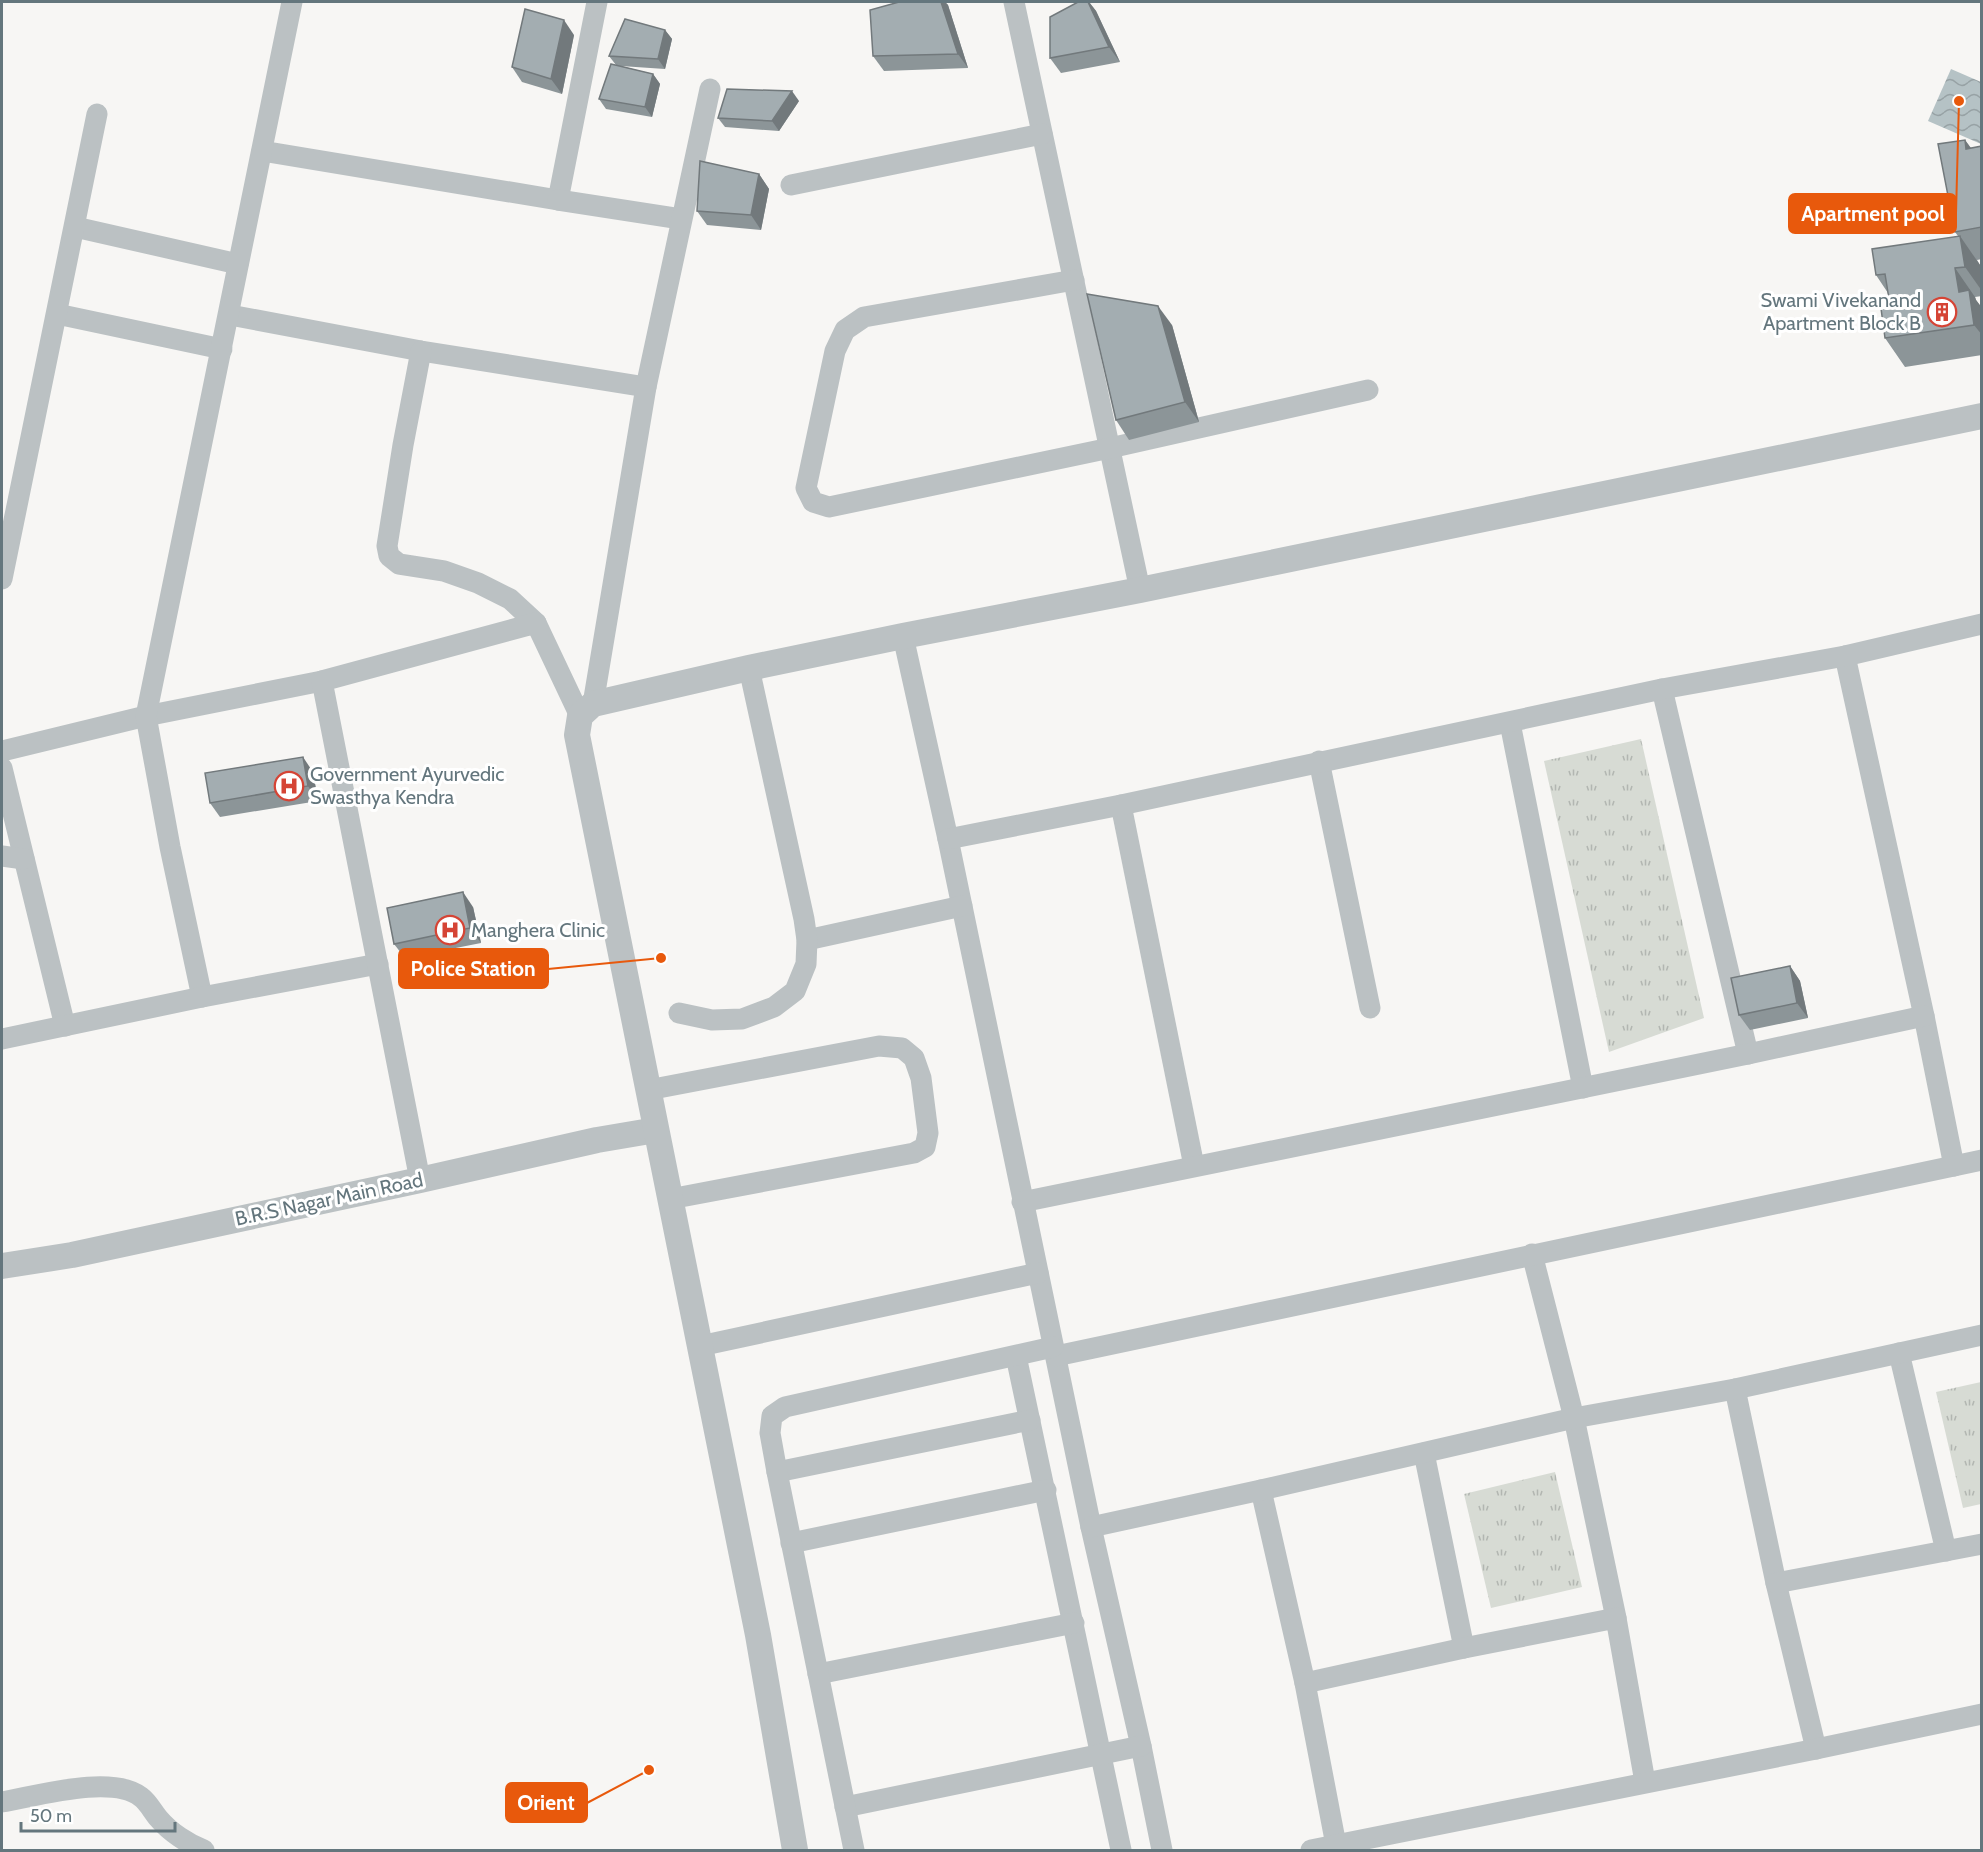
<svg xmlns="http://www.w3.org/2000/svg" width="1983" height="1852" viewBox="0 0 1983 1852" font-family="Cabin,sans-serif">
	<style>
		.park { fill: url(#park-tufts) }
		.water { fill: url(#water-waves) }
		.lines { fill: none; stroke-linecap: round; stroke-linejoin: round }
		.minor { stroke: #bbc1c3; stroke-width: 21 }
		.tertiary { stroke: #bbc1c3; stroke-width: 26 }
		.wall { fill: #8c9598 }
		.shaded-wall { fill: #72797c }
		.building { fill: #a3adb1; stroke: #72797c; stroke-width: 1.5 }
		.labels { text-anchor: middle; stroke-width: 6; stroke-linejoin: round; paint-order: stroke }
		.poi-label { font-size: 20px; fill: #64767d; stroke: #fff; text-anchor: start }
		.street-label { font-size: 20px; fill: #64767d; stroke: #fff }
		.leader { fill: none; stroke: #e8590c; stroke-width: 2 }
		.callout-dot { fill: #e8590c; stroke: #fff; stroke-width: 2 }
		.callout { fill: #e8590c; stroke: #e8590c; stroke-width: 2 }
		.callout-label { font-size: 21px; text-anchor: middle; font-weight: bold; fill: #fff }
	</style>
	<defs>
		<pattern id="park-tufts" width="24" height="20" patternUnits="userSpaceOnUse" patternTransform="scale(1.5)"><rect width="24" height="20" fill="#d7dbd4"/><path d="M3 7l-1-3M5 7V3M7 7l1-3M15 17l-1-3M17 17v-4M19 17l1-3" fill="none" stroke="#b2b6b1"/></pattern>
		<pattern id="water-waves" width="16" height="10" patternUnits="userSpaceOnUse" patternTransform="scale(1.5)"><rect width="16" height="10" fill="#b5c2c5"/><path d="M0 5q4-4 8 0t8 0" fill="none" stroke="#97a2a5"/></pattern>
	</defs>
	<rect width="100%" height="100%" fill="#f7f6f4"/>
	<g class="park">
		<polygon points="1641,739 1704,1018 1609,1052 1544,761"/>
		<polygon points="1981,1382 1981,1504 1963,1508 1936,1392"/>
		<polygon points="1555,1472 1582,1587 1491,1608 1464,1494"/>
	</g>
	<polygon class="water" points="1951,69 1981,82 1981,144 1928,121"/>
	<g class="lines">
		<g class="minor">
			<polyline points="1014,2 1140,590"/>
			<polyline points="262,151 558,200 597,2"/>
			<polyline points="791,185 1042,134"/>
			<polyline points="558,200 681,219"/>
			<polyline points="75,227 238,264"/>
			<polyline points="1074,280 864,317 845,330 835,351 806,488 813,502 829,507 1110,448 1368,390"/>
			<polyline points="57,314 222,349"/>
			<polyline points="230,315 421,351 646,387"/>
			<polyline points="421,351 403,445 387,546 389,556 399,564 444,571 478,583 510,599 536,623"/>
			<polyline points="2,579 97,114"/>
			<polyline points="903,636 948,839 1091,1527 1141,1746 1162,1850"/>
			<polyline points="1845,656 1924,1016 1954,1166"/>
			<polyline points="1662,689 1748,1054"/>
			<polyline points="593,704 646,387 710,89"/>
			<polyline points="1510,723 1583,1088"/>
			<polyline points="2,751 146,716 322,681"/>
			<polyline points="1319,761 1370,1008"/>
			<polyline points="2,768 65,1026"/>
			<polyline points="1121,805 1194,1166"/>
			<polyline points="948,839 1121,805 1662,689 1845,656 1982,624"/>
			<polyline points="2,856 24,859"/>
			<polyline points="807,940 962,906"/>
			<polyline points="202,997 170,847 146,716 292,2"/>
			<polyline points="679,1013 712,1020 742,1019 774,1007 795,991 806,964 807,940 804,919 749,668"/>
			<polyline points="2,1039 202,997 378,964"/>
			<polyline points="648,1090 879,1046 902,1048 914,1058 921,1078 928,1133 925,1147 914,1153 670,1199"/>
			<polyline points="420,1180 322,681 536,623 580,716"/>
			<polyline points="1022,1202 1748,1054 1924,1016"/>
			<polyline points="1532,1254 1574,1418 1616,1618"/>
			<polyline points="700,1346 1038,1273"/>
			<polyline points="1899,1353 1946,1551"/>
			<polyline points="1016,1356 1121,1850"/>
			<polyline points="1056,1356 1982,1160"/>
			<polyline points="1735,1389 1776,1583 1816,1749"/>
			<polyline points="1424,1453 1464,1648"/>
			<polyline points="777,1472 1030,1420"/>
			<polyline points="1261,1490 1305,1683 1336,1845"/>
			<polyline points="1091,1527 1261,1490 1574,1418 1735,1389 1982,1335"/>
			<polyline points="791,1543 1046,1490"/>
			<polyline points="1776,1583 1982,1544"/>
			<polyline points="818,1674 1074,1623"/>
			<polyline points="1305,1683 1464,1648 1616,1618 1645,1782"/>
			<path d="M2,1802C37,1796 112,1774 141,1797C148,1802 153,1812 159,1819C170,1832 188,1844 204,1850"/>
			<polyline points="845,1807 1141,1746"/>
			<polyline points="854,1850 777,1472 770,1433 772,1416 785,1407 1053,1347"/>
			<polyline points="1311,1850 1816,1749 1982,1714"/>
		</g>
		<g class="tertiary">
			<polyline points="2,1266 72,1255 420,1180 597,1140 656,1130"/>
			<polyline points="795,1850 758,1635 577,735 580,716 593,704 749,668 903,636 1140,590 1982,416"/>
		</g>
	</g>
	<g class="wall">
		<polygon points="899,2 945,2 948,5 968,68 884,71 873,56"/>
		<polygon points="1078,2 1089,2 1096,11 1120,62 1061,73 1050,58"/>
		<polygon points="665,30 672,39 665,69 621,66 653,74 660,84 652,117 606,109 599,99 616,65 609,56"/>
		<polygon points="574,35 562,94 522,82 512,67"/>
		<polygon points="799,101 779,131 725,127 718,118"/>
		<polygon points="1965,140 1971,148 1982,146 1982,259 1977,260 1980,265 1982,274 1982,296 1975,297 1976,300 1982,308 1982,355 1905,367 1885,338 1889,299 1888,293 1876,275 1958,236 1955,232"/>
		<polygon points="759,174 769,189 761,230 707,225 697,211"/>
		<polygon points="1172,325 1199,422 1129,440 1116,420"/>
		<polygon points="313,772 318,801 220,817 210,803"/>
		<polygon points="473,907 481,943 405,958 394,944"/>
		<polygon points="1790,966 1800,981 1808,1018 1750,1030 1739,1015"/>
	</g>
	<g class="shaded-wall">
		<polygon points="941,2 945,2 948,5 968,68 958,54"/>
		<polygon points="1088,2 1089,2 1096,11 1120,62 1109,47"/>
		<polygon points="564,20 574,35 562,94 551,79"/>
		<polygon points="665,30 672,39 665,69 658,59"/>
		<polygon points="653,74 660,84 652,117 645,107"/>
		<polygon points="792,91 799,101 779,131 772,121"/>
		<polygon points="1965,140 1982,164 1966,149"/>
		<polygon points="759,174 769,189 761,230 751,215"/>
		<polygon points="1960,236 1980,265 1982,274 1982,291 1965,267"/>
		<polygon points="1955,268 1975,297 1976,300 1982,308 1982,335 1974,325 1959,292"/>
		<polygon points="1158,306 1172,325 1199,422 1185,402"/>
		<polygon points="303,757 313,772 318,801 308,786"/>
		<polygon points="463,892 473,907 481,943 470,928"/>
		<polygon points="1790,966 1800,981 1808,1018 1797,1003"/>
	</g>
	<g class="building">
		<polygon points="899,2 941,2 958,54 873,56 870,10"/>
		<polygon points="1078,2 1088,2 1109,47 1050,58 1050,17"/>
		<polygon points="525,9 564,20 551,79 512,67"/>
		<polygon points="625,19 665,30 658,59 609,56"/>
		<polygon points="611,64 653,74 645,107 599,99"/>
		<polygon points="727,89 792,91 772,121 718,118"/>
		<polygon points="1965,140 1966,149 1982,146 1982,227 1955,232 1938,144"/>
		<polygon points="700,161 759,174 751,215 697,211"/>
		<polygon points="1960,236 1965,267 1955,268 1959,292 1969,290 1974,325 1885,338 1880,301 1889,299 1885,274 1876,275 1872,249"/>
		<polygon points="1087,294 1158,306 1185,402 1116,420"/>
		<polygon points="303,757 308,786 210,803 205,773"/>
		<polygon points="463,892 470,928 394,944 387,908"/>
		<polygon points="1790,966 1797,1003 1739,1015 1731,978"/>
	</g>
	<defs>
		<g id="building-ring" transform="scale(1.5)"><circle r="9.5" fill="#fff" stroke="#d54435" stroke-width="1.5"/><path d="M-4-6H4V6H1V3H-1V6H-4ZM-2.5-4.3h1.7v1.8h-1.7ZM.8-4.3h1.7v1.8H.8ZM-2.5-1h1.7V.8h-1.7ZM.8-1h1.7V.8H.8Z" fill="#d54435"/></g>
		<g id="hospital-ring" transform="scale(1.5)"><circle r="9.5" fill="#fff" stroke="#d54435" stroke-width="1.5"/><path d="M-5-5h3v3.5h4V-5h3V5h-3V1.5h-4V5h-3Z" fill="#d54435"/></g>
	</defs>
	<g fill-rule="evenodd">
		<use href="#building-ring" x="1942" y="312"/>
		<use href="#hospital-ring" x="289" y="786"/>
		<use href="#hospital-ring" x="450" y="930"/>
	</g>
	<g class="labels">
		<g class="poi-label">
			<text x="1921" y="307" text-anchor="end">Swami Vivekanand<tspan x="1921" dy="23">Apartment Block B</tspan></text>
			<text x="310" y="781">Government Ayurvedic<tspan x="310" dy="23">Swasthya Kendra</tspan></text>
			<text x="471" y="937">Manghera Clinic</text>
		</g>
		<g class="street-label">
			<text transform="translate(329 1199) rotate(-12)" y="7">B.R.S Nagar Main Road</text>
		</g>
	</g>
	<path class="leader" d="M1959 101L1956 213M661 958L548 969M649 1770L587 1803"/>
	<g class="callout-dot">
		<circle cx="1959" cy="101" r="6"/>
		<circle cx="661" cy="958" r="6"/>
		<circle cx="649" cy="1770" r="6"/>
	</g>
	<g class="callout">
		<rect x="1789" y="194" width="167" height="39" rx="6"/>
		<rect x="399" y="949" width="149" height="39" rx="6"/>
		<rect x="506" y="1783" width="81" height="39" rx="6"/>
	</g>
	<g class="callout-label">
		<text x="1873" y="221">Apartment pool</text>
		<text x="473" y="976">Police Station</text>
		<text x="546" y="1810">Orient</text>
	</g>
	<rect width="1983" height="1852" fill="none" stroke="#64767d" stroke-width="6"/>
	<path d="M21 1822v9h154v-9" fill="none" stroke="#64767d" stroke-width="3"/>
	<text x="30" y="1822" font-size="18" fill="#64767d" stroke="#ffffff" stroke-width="4.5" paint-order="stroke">50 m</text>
</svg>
